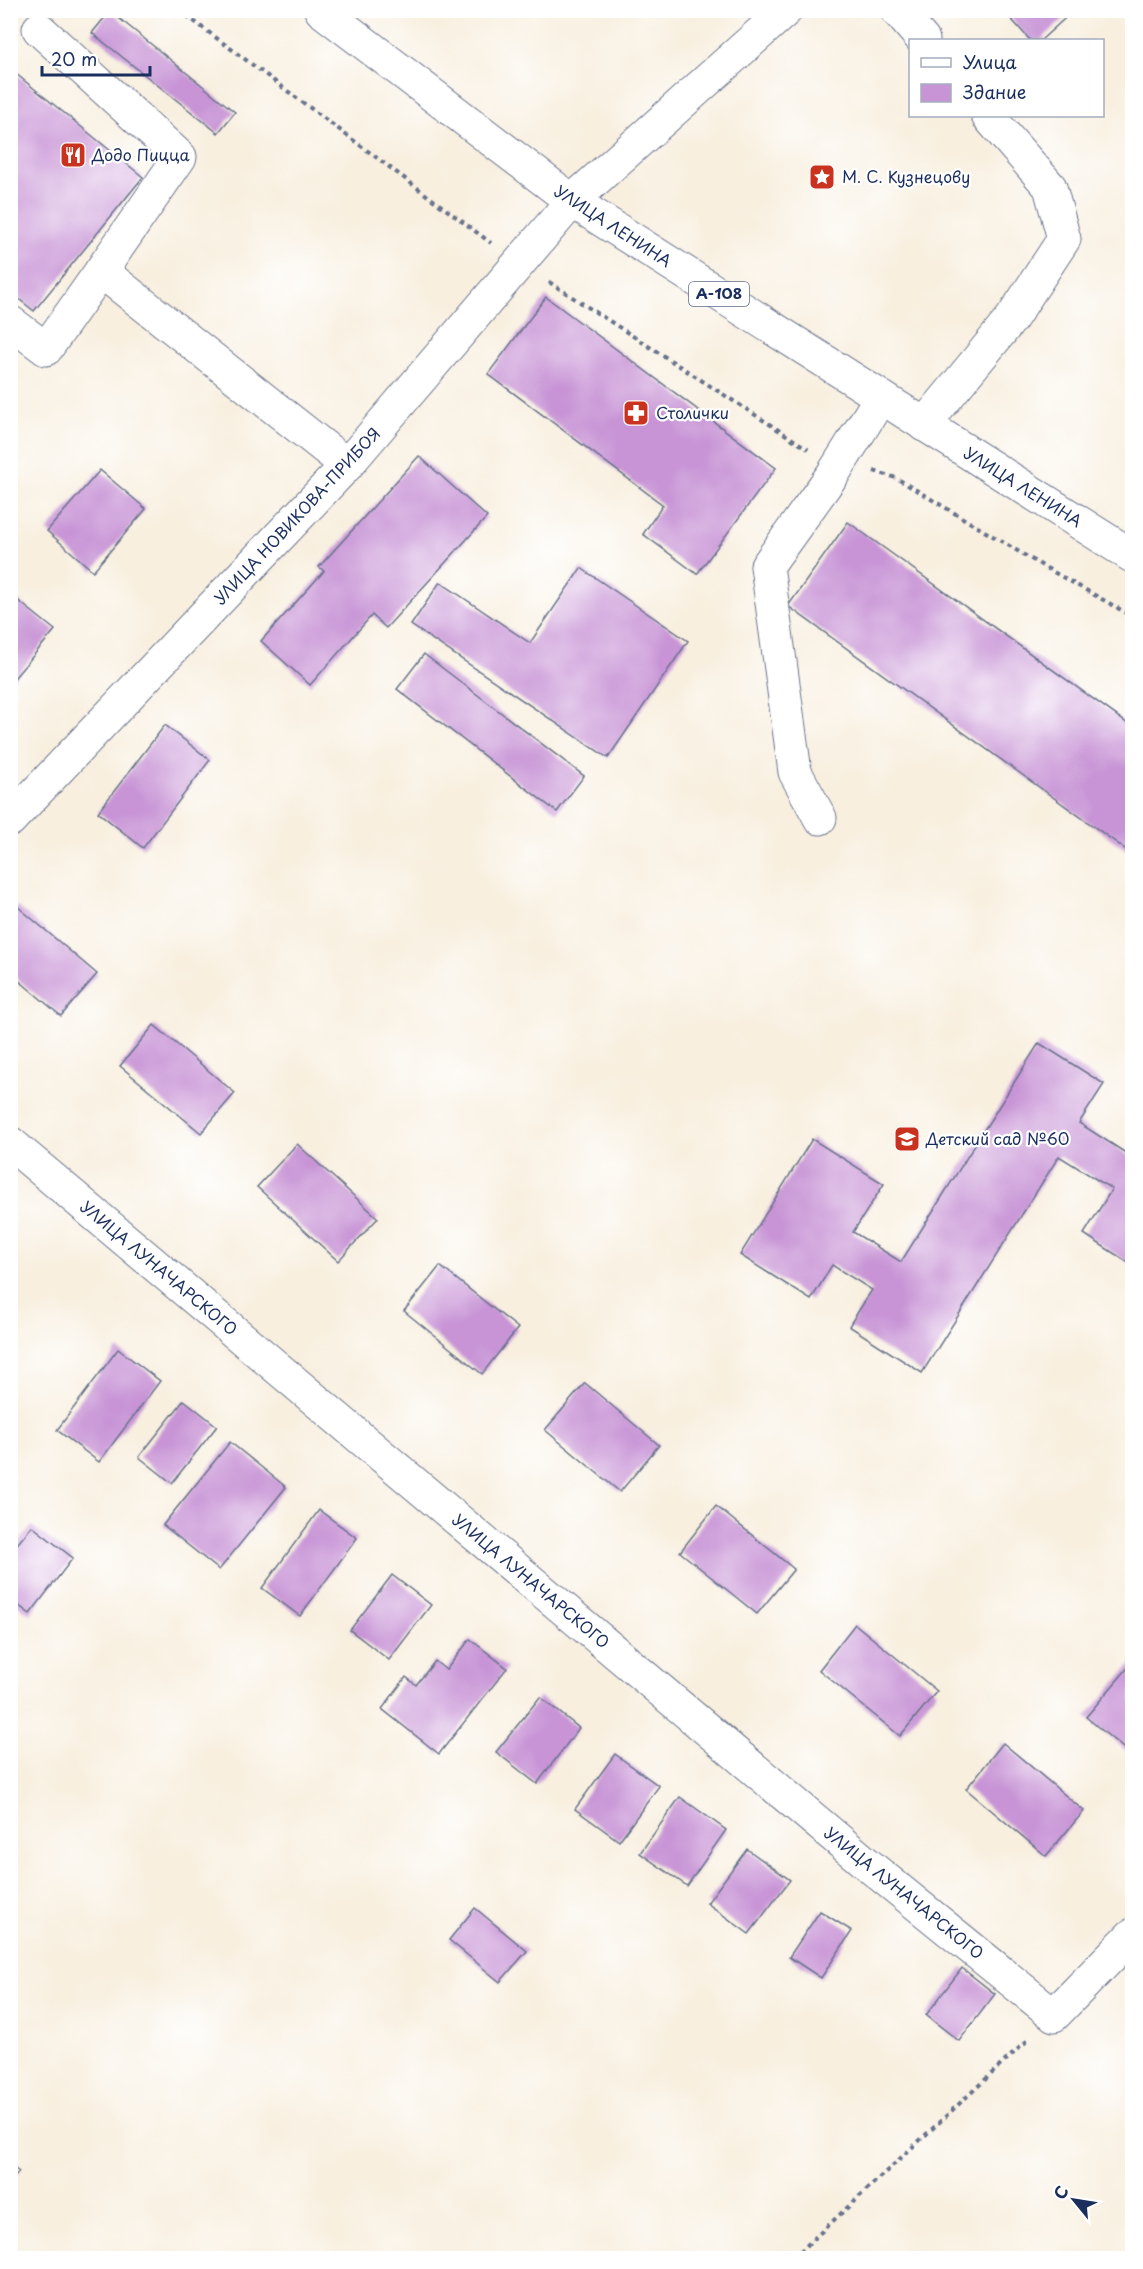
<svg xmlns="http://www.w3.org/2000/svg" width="1143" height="2269" viewBox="0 0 1143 2269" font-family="'Playpen Sans',sans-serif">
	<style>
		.building { fill: #c894d6 }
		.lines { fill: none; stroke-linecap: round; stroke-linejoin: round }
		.minor-casing { stroke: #68728b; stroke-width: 35 }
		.highway-casing { stroke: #68728b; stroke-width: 35 }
		.path { stroke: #68728b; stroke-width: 4; stroke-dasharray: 4.5 4.5; stroke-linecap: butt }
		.minor { stroke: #fff; stroke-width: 33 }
		.highway { stroke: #fff; stroke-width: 33 }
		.labels { text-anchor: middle; stroke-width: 4.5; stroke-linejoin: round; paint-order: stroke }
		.shield { fill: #fff; stroke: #5f6d8e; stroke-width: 1.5 }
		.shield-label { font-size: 15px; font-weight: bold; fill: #1b2f5e }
		.poi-label { font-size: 16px; fill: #1b2f5e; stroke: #fff; text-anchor: start }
		.street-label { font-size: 16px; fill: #1b2f5e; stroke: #fff }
	</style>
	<rect width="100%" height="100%" fill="#fff"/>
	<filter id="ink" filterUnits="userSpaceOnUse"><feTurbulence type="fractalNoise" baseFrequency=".0167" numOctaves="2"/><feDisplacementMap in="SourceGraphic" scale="12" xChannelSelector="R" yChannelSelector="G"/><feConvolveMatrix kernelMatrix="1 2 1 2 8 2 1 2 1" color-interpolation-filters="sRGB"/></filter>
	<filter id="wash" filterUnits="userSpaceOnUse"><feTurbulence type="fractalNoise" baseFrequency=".008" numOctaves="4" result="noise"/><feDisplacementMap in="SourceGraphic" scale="24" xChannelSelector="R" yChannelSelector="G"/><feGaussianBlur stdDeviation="1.35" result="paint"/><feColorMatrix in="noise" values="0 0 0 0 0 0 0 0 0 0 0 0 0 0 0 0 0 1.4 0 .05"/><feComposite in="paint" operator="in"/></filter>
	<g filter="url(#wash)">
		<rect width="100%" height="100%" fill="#f8efdf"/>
		<g id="blocks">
			<g class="building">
				<polygon points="1003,10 1074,10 1041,40 1030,40"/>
				<polygon points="110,11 235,112 218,133 92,33"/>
				<polygon points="10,69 143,177 34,311 10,292"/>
				<polygon points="546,297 776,468 697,574 643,534 663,505 488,374"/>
				<polygon points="419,456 487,517 386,628 372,615 310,685 261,641 324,571 319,567"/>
				<polygon points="100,470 146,509 93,571 47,531"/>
				<polygon points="848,522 1132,727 1132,854 788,606"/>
				<polygon points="581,568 688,641 608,758 411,625 440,582 530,643"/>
				<polygon points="10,594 55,630 10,683"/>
				<polygon points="424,654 584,776 557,812 397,689"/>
				<polygon points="165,725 210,760 143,848 98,812"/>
				<polygon points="17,906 97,974 61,1016 10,973 10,914"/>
				<polygon points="154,1025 235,1093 201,1133 120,1066"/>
				<polygon points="1039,1043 1104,1084 1079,1123 1132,1157 1132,1265 1084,1234 1112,1189 1059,1156 922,1373 849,1326 872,1290 832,1265 811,1300 740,1255 812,1139 884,1184 853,1232 901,1262"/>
				<polygon points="297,1144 378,1218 338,1261 257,1187"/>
				<polygon points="440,1266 518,1328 482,1374 404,1311"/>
				<polygon points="118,1349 160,1381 99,1462 57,1430"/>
				<polygon points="585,1383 659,1445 620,1492 545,1430"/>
				<polygon points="184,1400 217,1426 172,1483 139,1457"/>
				<polygon points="230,1442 286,1487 219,1570 163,1525"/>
				<polygon points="716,1506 794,1569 757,1614 680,1552"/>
				<polygon points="319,1510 357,1538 300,1616 262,1588"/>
				<polygon points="32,1526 73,1558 30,1614 10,1599 10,1553"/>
				<polygon points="392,1575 431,1605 389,1660 350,1630"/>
				<polygon points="855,1624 937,1691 900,1736 819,1670"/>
				<polygon points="470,1639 507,1668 439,1754 382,1709 406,1677 416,1685 435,1661 446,1670"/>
				<polygon points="1132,1663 1132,1746 1128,1752 1086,1717"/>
				<polygon points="540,1697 579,1728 537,1784 496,1752"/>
				<polygon points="1003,1743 1084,1811 1046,1856 966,1789"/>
				<polygon points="615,1754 659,1786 619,1841 575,1809"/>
				<polygon points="680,1797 726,1830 687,1886 640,1853"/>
				<polygon points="747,1849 790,1880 749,1934 707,1903"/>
				<polygon points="475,1908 527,1951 500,1982 449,1940"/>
				<polygon points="820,1911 852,1931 821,1978 789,1957"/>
				<polygon points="962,1968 995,1994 959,2041 926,2015"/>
				<polygon points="10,2165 19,2172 10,2183"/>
			</g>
		</g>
	</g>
	<g filter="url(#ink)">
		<use href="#blocks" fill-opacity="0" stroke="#68728b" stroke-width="1.5"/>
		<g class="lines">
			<g class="minor-casing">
				<g id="minor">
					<polyline points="897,10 923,40"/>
					<polyline points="39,29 180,157 101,271 347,465"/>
					<polyline points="10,322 46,349 101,271"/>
					<polyline points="924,425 1012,318 1064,239 1050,187 988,116"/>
					<polyline points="820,818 795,772 767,566 833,474 881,397"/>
					<polyline points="10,820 347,465 572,201 786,10"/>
					<polyline points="10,1143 867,1864 1054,2015 1132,1935"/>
				</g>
			</g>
			<g class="highway-casing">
				<polyline id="highway" points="321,10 572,201 1132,556"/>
			</g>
			<g class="path">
				<polyline points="179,10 491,243"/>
				<polyline points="549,282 808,449"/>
				<polyline points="874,471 896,478 1041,565 1132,616"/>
				<polyline points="793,2258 1030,2038"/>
			</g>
			<use href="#minor" class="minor"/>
			<use href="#highway" class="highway"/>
		</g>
	</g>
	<defs>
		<g id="restaurant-square" transform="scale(1.35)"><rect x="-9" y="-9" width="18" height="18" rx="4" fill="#c8321e" stroke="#fff"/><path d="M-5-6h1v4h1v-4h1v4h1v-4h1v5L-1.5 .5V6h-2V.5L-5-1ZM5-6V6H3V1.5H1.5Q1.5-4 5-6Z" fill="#fff"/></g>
		<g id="sight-square" transform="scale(1.35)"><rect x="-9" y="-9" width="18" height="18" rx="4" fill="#c8321e" stroke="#fff"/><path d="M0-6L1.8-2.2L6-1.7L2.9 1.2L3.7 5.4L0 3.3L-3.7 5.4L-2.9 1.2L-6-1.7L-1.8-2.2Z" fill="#fff"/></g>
		<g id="pharmacy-square" transform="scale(1.35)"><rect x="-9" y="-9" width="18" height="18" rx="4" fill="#c8321e" stroke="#fff"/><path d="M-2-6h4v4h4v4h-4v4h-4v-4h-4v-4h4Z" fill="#fff"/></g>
		<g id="school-square" transform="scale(1.35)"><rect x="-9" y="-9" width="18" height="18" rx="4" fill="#c8321e" stroke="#fff"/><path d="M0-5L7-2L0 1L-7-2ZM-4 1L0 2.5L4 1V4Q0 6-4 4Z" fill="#fff"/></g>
	</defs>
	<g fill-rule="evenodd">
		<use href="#restaurant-square" x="73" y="155"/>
		<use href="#sight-square" x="822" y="177"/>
		<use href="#pharmacy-square" x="636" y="413"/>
		<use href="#school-square" x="907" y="1139"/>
	</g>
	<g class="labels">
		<rect class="shield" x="689" y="282" width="60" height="24" rx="4.5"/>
		<g class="shield-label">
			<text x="719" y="299">А-108</text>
		</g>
		<g class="poi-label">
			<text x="92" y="161">Додо Пицца</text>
			<text x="842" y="183">М. С. Кузнецову</text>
			<text x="656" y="419">Столички</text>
			<text x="926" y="1145">Детский сад №60</text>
		</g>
		<g class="street-label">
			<text transform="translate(613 226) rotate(33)" y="6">УЛИЦА ЛЕНИНА</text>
			<text transform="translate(1023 487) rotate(32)" y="6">УЛИЦА ЛЕНИНА</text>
			<text transform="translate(297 516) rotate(-47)" y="6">УЛИЦА НОВИКОВА-ПРИБОЯ</text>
			<text transform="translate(159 1268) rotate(40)" y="6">УЛИЦА ЛУНАЧАРСКОГО</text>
			<text transform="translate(531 1581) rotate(40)" y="6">УЛИЦА ЛУНАЧАРСКОГО</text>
			<text transform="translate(904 1893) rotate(39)" y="6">УЛИЦА ЛУНАЧАРСКОГО</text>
		</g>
	</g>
	<rect width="1143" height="2269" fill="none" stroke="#fff" stroke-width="36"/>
	<rect x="909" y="39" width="195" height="78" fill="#ffffff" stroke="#a4acbf" stroke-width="1.5"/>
	<rect x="921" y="58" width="30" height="9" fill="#ffffff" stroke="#a4acbf" stroke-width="1.5"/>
	<text x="963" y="69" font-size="18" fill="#1b2f5e">Улица</text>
	<rect x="921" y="84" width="30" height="18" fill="#c894d6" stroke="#a4acbf" stroke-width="1.5"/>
	<text x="963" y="99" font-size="18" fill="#1b2f5e">Здание</text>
	<g transform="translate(1074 2200) rotate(300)" stroke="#ffffff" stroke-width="4.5" paint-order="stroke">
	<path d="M0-4.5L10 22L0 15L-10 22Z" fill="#1b2f5e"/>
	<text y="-9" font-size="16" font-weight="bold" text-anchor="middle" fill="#1b2f5e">С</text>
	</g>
	<path d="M42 66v9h108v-9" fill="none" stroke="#1b2f5e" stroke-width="3"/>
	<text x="51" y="66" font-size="18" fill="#1b2f5e" stroke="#ffffff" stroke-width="4.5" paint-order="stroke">20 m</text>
</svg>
